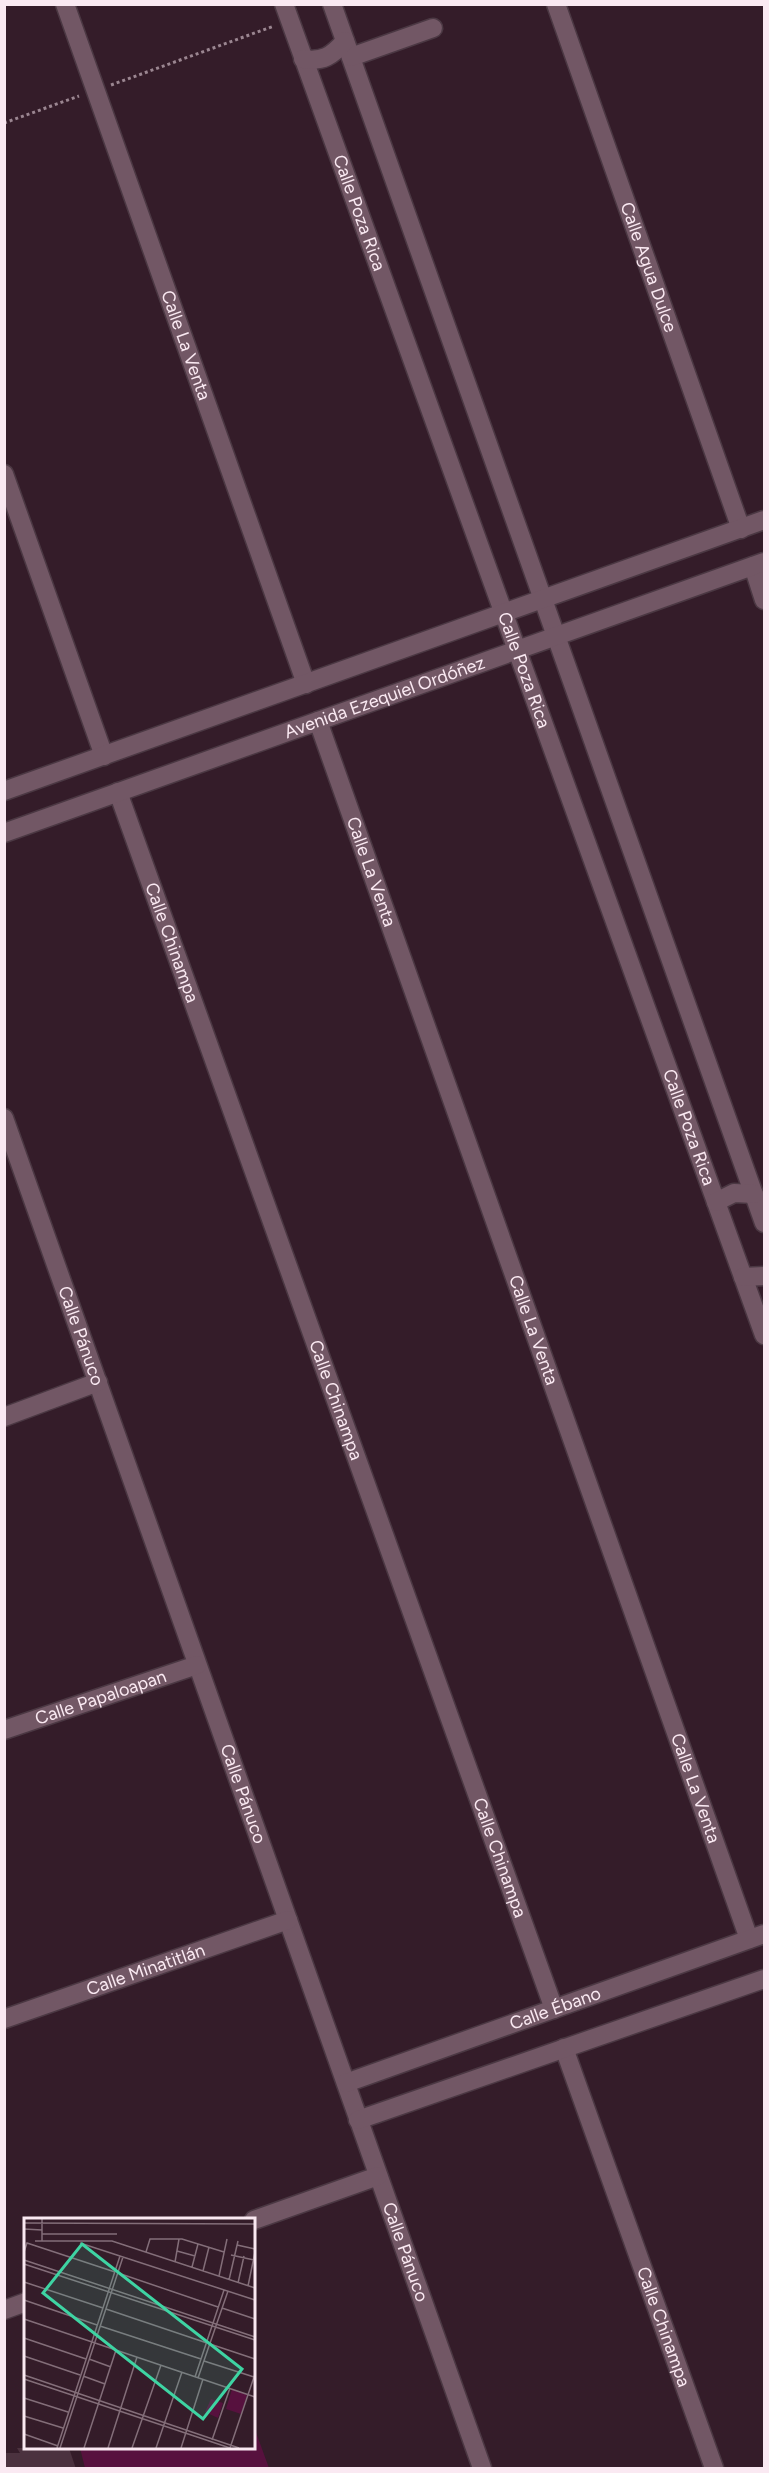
<svg xmlns="http://www.w3.org/2000/svg" width="769" height="2473" viewBox="0 0 769 2473" font-family="Figtree,sans-serif">
	<style>
		.green { fill: #57113e }
		.building { fill: #4b323f }
		.lines { fill: none; stroke-linecap: round; stroke-linejoin: round }
		.minor-casing { stroke: #4b3843; stroke-width: 21 }
		.path { stroke: #9b8691; stroke-width: 3; stroke-dasharray: 3 3; stroke-linecap: butt }
		.minor { stroke: #725765; stroke-width: 18 }
		.labels { text-anchor: middle; stroke-width: 4.5; stroke-linejoin: round; paint-order: stroke }
		.street-label { font-size: 18px; fill: #fae9f2; stroke: #150a10 }
		.inset-road { fill: none; stroke: #836e79; stroke-width: 1.5 }
		.view { fill: #3ed4a3; fill-opacity: 0.15; stroke: #3ed4a3; stroke-width: 3 }
		.inset-edge { fill: none; stroke: #fae9f2; stroke-width: 3 }
	</style>
	<rect width="100%" height="100%" fill="#341c29"/>
	<polygon class="green" points="254,2427 269,2468 85,2468 80,2448 254,2448"/>
	<polygon class="building" points="17,2448 69,2448 76,2469 4,2469 4,2453 20,2453"/>
	<g class="lines">
		<g class="minor-casing">
			<g id="minor">
				<path id="s1" d="M65,4L306,684"/>
				<path id="s2" d="M284,4L764,1335"/>
				<polyline points="332,4 764,1223"/>
				<path id="s3" d="M556,4L741,529"/>
				<polyline points="351,57 433,28"/>
				<path d="M303,59C323,62 332,56 345,41"/>
				<polyline points="4,474 104,756"/>
				<polyline points="753,566 764,600"/>
				<path id="s4" d="M318,721L749,1939"/>
				<polyline points="4,791 764,520"/>
				<path id="s5" d="M118,792L554,2009"/>
				<path id="s6" d="M4,833L764,562"/>
				<path id="s7" d="M4,1118L482,2468"/>
				<polyline points="716,1202 734,1193 754,1194"/>
				<polyline points="743,1277 764,1276"/>
				<polyline points="4,1417 98,1382"/>
				<path id="s8" d="M4,1730L197,1665"/>
				<path id="s9" d="M4,2019L288,1920"/>
				<path id="s10" d="M564,2048L714,2468"/>
				<path id="s11" d="M346,2083L764,1934"/>
				<polyline points="358,2120 764,1979"/>
				<polyline points="254,2220 378,2176"/>
				<polyline points="4,2310 26,2302"/>
			</g>
		</g>
		<g class="path">
			<polyline points="111,85 274,26"/>
			<polyline points="4,123 79,96"/>
		</g>
		<use href="#minor" class="minor"/>
	</g>
	<g class="labels">
		<g class="street-label">
			<text dy="6" stroke="none"><textPath href="#s2" startOffset="222">Calle Poza Rica</textPath></text>
			<text dy="6" stroke="none"><textPath href="#s3" startOffset="279">Calle Agua Dulce</textPath></text>
			<text dy="6" stroke="none"><textPath href="#s1" startOffset="362">Calle La Venta</textPath></text>
			<text dy="6" stroke="none"><textPath href="#s2" startOffset="708">Calle Poza Rica</textPath></text>
			<text dy="6" stroke="none"><textPath href="#s6" startOffset="404">Avenida Ezequiel Ordóñez</textPath></text>
			<text dy="6" stroke="none"><textPath href="#s4" startOffset="160">Calle La Venta</textPath></text>
			<text dy="6" stroke="none"><textPath href="#s5" startOffset="160">Calle Chinampa</textPath></text>
			<text dy="6" stroke="none"><textPath href="#s2" startOffset="1194">Calle Poza Rica</textPath></text>
			<text dy="6" stroke="none"><textPath href="#s4" startOffset="646">Calle La Venta</textPath></text>
			<text dy="6" stroke="none"><textPath href="#s7" startOffset="231">Calle Pánuco</textPath></text>
			<text dy="6" stroke="none"><textPath href="#s5" startOffset="646">Calle Chinampa</textPath></text>
			<text dy="6" stroke="none"><textPath href="#s8" startOffset="102">Calle Papaloapan</textPath></text>
			<text dy="6" stroke="none"><textPath href="#s4" startOffset="1132">Calle La Venta</textPath></text>
			<text dy="6" stroke="none"><textPath href="#s7" startOffset="717">Calle Pánuco</textPath></text>
			<text dy="6" stroke="none"><textPath href="#s5" startOffset="1132">Calle Chinampa</textPath></text>
			<text dy="6" stroke="none"><textPath href="#s9" startOffset="150">Calle Minatitlán</textPath></text>
			<text dy="6" stroke="none"><textPath href="#s11" startOffset="222">Calle Ébano</textPath></text>
			<text dy="6" stroke="none"><textPath href="#s7" startOffset="1203">Calle Pánuco</textPath></text>
			<text dy="6" stroke="none"><textPath href="#s10" startOffset="296">Calle Chinampa</textPath></text>
		</g>
	</g>
	<g transform="translate(24 2218)">
		<rect width="231" height="231" fill="#341c29"/>
		<path d="M208,171L223,177L217,196L202,191ZM187,181L199,185L194,200L181,194Z" fill="#57113e"/>
		<path class="inset-road" d="M0,5L231,6M0,11L18,12M18,16H93M11,23H88L231,70M18,23V1M56,25L231,82M213,27L231,31M153,33L171,38M0,34L3,25L91,54M122,34L126,21H158L200,34M207,37L230,42M0,42L231,119M151,44L155,21M0,46L231,122M168,49L174,26M179,53L185,29M94,55L194,89M195,58L203,21M205,62L214,23M0,64L79,90M214,65L220,38M224,68L231,34M0,82L73,107M198,90L231,101M82,91L183,125M0,101L231,179M76,108L177,141M0,120L62,141M186,126L231,141M0,138L56,157M65,141L87,149M180,143L230,159M0,157L215,230M59,158L81,166M171,159L200,72M174,160L204,73M0,161L206,230M0,180L44,194M0,198L39,210M0,216L34,228M188,222L206,170M33,230L96,38M36,230L99,39M60,230L92,132M84,230L113,139M108,230L137,147M132,230L158,154M157,230L179,161M206,230L231,156"/>
		<path class="view" d="M58,26L218,151L179,201L19,75Z"/>
		<rect width="231" height="231" class="inset-edge"/>
	</g>
	<rect width="769" height="2473" fill="none" stroke="#fae9f2" stroke-width="12"/>
</svg>
